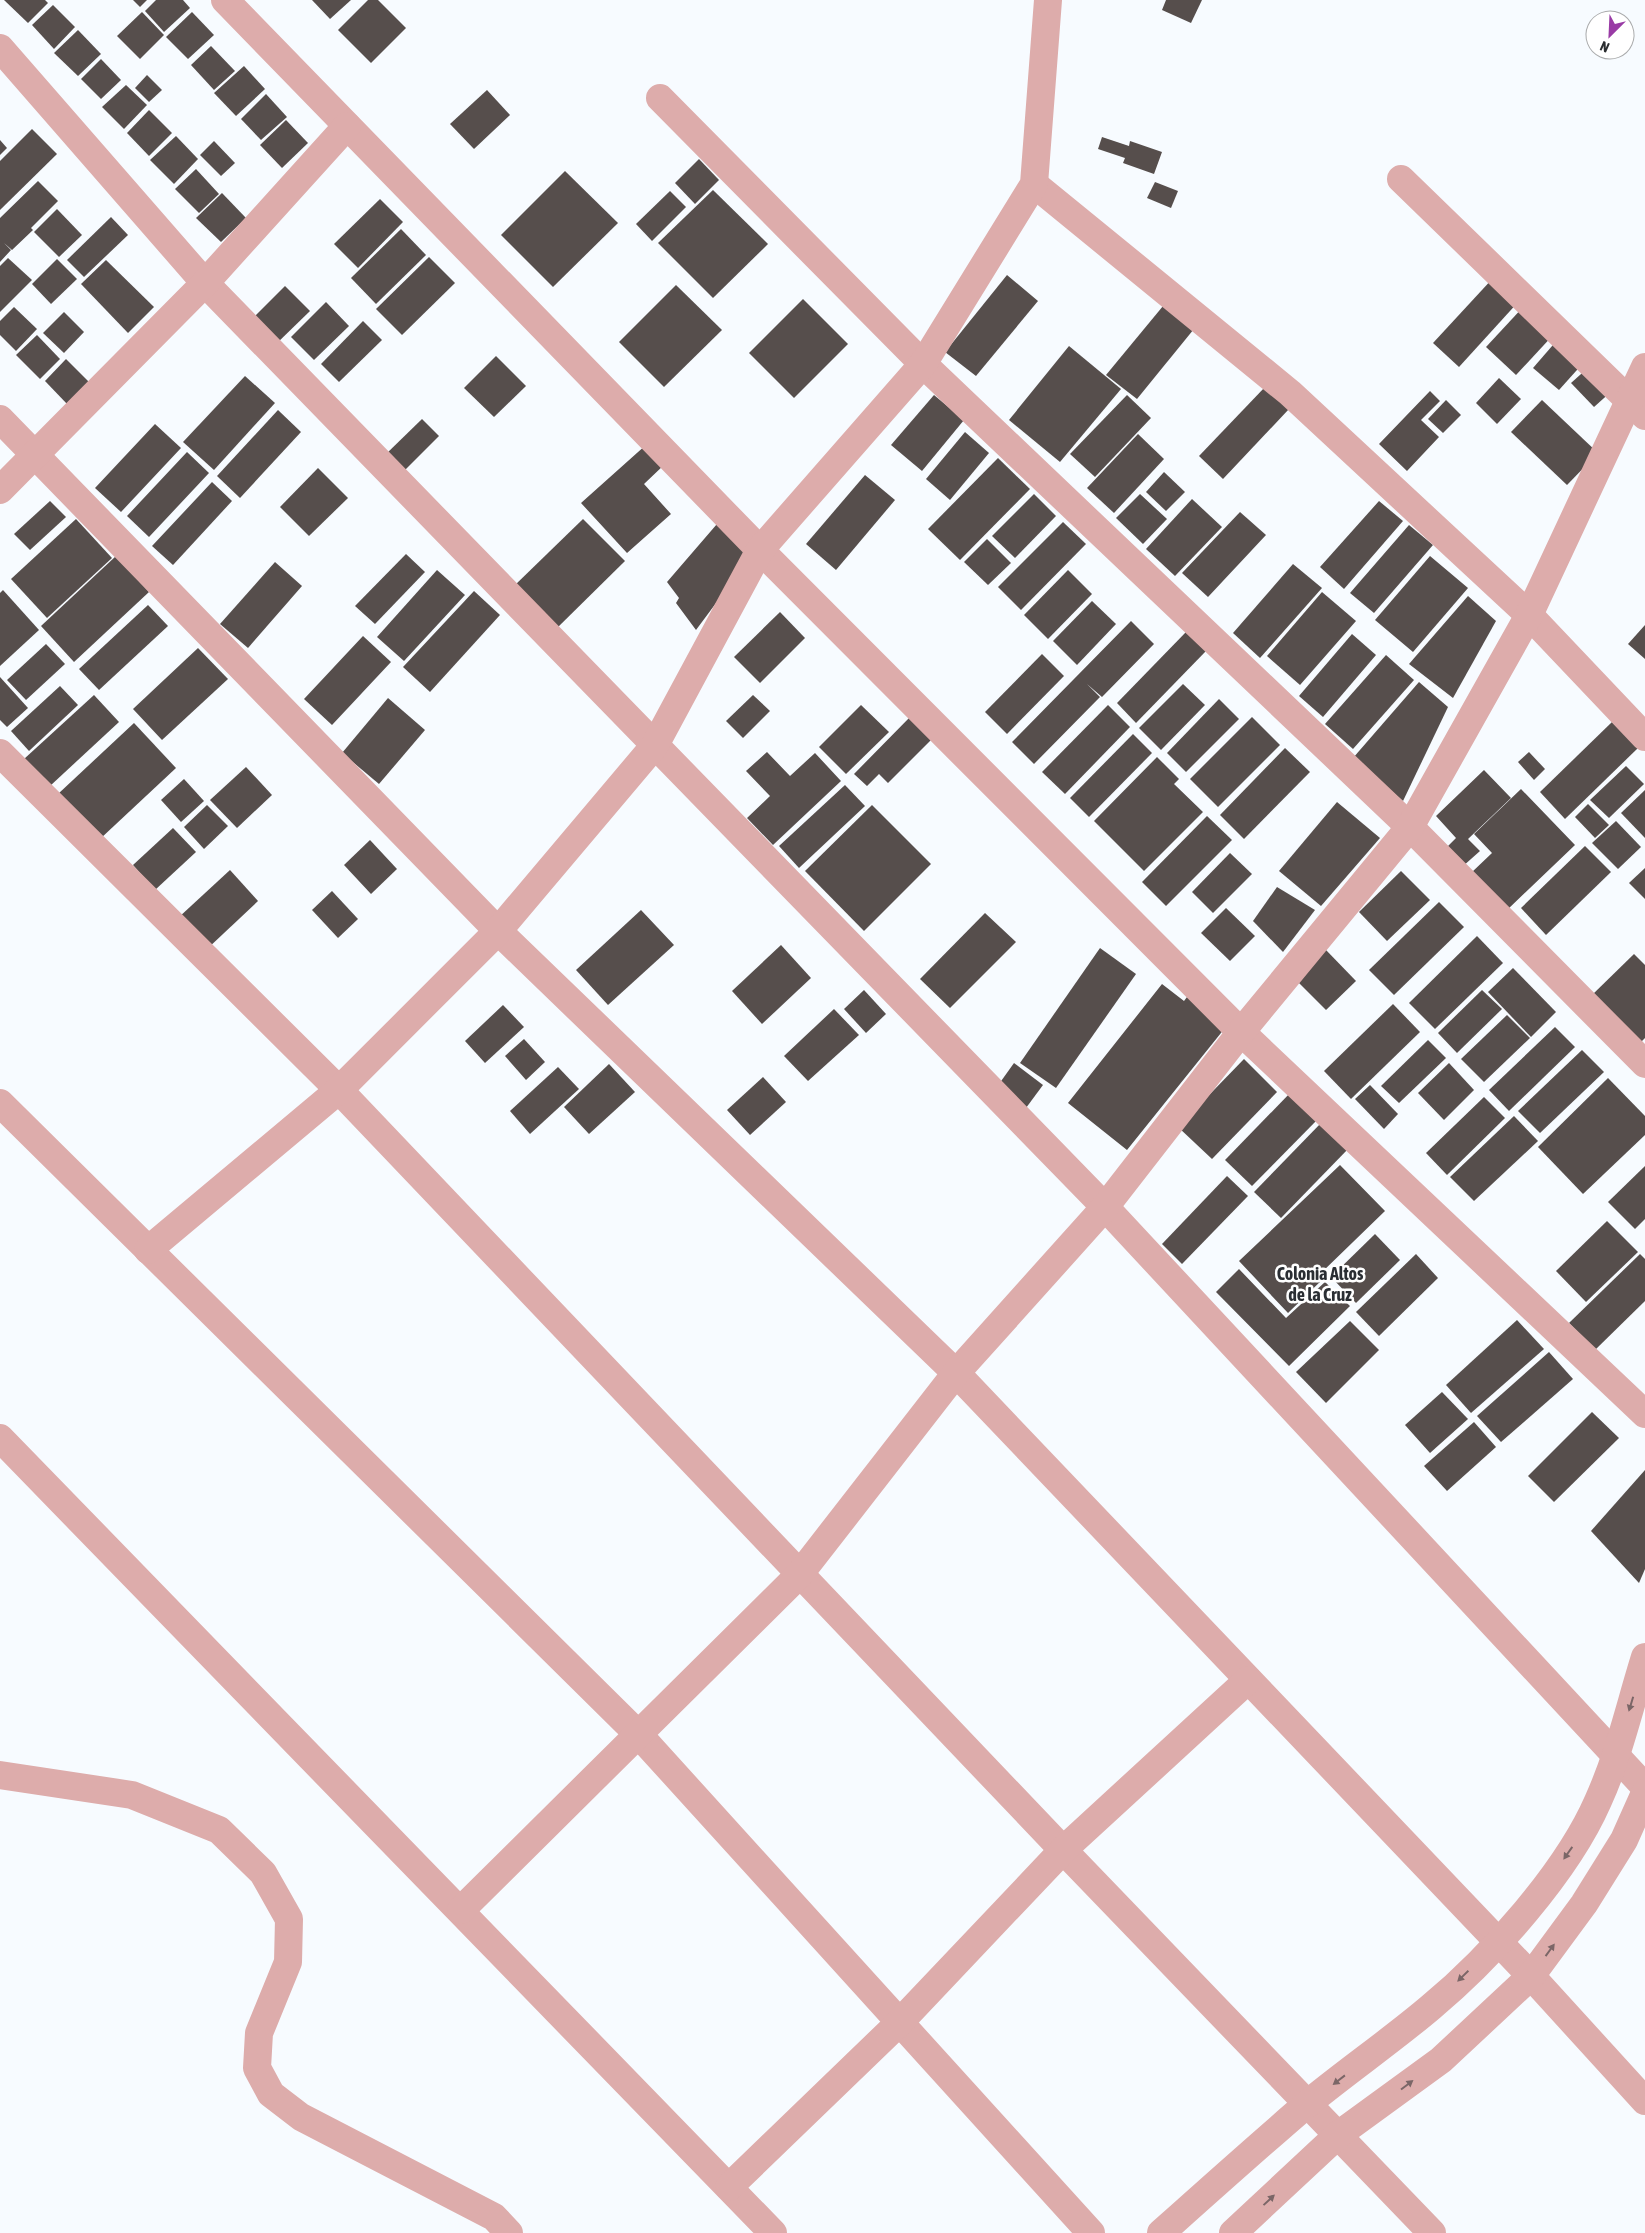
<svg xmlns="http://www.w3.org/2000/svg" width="1645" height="2233" viewBox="0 0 1645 2233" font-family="'Asap Condensed',sans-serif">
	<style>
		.building { fill: #564e4c }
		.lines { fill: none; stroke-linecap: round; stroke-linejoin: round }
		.street { stroke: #ddacab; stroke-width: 28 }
		.oneway { fill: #7b6667 }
		.labels { text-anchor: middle; stroke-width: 5; stroke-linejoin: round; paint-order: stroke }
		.neighbourhood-label { font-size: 18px; font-weight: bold; fill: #2a2e33; stroke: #fff }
	</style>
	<rect width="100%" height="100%" fill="#f7fbff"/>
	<g class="building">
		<polygon points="4,0 45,0 48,3 28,23"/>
		<polygon points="133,0 147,0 140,7"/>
		<polygon points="156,0 183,0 190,8 164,32 145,11"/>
		<polygon points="312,0 351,0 330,19"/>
		<polygon points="368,0 378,0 406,28 371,63 338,30"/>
		<polygon points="1166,0 1202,0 1191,23 1162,10"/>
		<polygon points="53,5 75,27 54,49 32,25"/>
		<polygon points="142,12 164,35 140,59 117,36"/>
		<polygon points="192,12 214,35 188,59 166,37"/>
		<polygon points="78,30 101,54 78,76 54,53"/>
		<polygon points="211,46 235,71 214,90 191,65"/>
		<polygon points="101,59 121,80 101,99 81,79"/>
		<polygon points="244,66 265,89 236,116 214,93"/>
		<polygon points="147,75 162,90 149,102 135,88"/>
		<polygon points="126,85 147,105 124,129 102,107"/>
		<polygon points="487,90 510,115 474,149 450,124"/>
		<polygon points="266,94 287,117 261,140 241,119"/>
		<polygon points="149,110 172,133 149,156 127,133"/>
		<polygon points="286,120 308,143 282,168 260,145"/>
		<polygon points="32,129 57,154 0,210 0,161"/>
		<polygon points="176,136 198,159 174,184 150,160"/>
		<polygon points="1102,137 1129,146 1130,141 1162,152 1154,174 1123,163 1125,158 1098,149"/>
		<polygon points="0,140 7,148 0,155"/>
		<polygon points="214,141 235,163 221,176 200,155"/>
		<polygon points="699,159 719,180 695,204 675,183"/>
		<polygon points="196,169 219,194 199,213 175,189"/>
		<polygon points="565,171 618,223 553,287 501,235"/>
		<polygon points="38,181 58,201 31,228 33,230 12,250 4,243 11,250 0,262 0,218"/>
		<polygon points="1155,182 1178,191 1171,208 1147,198"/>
		<polygon points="713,190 768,244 713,298 658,243"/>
		<polygon points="670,191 686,207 652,241 636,224"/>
		<polygon points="222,193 246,218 221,242 196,218"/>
		<polygon points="380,199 403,222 358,268 334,244"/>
		<polygon points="57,209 82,235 59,257 34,232"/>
		<polygon points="111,217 128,235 84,277 67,260"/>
		<polygon points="401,229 426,255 376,304 351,278"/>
		<polygon points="429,257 455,283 402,335 376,309"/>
		<polygon points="8,258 32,280 0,312 0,266"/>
		<polygon points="57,259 77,279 51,304 32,284"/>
		<polygon points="106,260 154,307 128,333 81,284"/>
		<polygon points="1007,275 1038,301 976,376 945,352"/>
		<polygon points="1494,277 1520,300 1459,367 1433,343"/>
		<polygon points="676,285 722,330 664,387 619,342"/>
		<polygon points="285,286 310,311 273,347 248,323"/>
		<polygon points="803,299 848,344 794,398 749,353"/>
		<polygon points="1168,300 1198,324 1137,399 1106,375"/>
		<polygon points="326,302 349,326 314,360 291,337"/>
		<polygon points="1525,305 1555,333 1516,375 1486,347"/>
		<polygon points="14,307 37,329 16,351 0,335 0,321"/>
		<polygon points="64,312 84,332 64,353 43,333"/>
		<polygon points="363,321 382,340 339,382 321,364"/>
		<polygon points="37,335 60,359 40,379 16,355"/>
		<polygon points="1559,338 1585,361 1559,390 1533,368"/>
		<polygon points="1069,346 1121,389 1060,462 1009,420"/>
		<polygon points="496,356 526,386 494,417 464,388"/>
		<polygon points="66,359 90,383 68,405 45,381"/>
		<polygon points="1590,366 1613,390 1594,407 1571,383"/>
		<polygon points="245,376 275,403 214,470 183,442"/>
		<polygon points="1499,378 1521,399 1497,424 1476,403"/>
		<polygon points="1265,387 1289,409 1223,479 1199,456"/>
		<polygon points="1430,391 1440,401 1421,420 1439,437 1407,471 1379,444"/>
		<polygon points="934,395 964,420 922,471 891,445"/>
		<polygon points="1127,395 1151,418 1095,477 1070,454"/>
		<polygon points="1446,400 1461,415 1443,433 1428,419"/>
		<polygon points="1542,400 1598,453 1567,485 1511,432"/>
		<polygon points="278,410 301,432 240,498 217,476"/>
		<polygon points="422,419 439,436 401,474 384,456"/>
		<polygon points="155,424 181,448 121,512 95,488"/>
		<polygon points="965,432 989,453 950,500 926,479"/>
		<polygon points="1138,434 1164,459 1114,513 1087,488"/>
		<polygon points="647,444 665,464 644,484 671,514 627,553 581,503"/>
		<polygon points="187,452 209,473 149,537 127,516"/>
		<polygon points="998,458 1030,489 960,560 928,529"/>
		<polygon points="318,468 348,498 309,536 280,507"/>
		<polygon points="1164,472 1185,492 1166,511 1146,492"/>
		<polygon points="865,475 895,500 836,570 806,544"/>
		<polygon points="212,482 232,501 173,565 152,546"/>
		<polygon points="1034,494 1056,516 1015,558 992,536"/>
		<polygon points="1140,494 1167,519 1143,544 1116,518"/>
		<polygon points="1192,499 1222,527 1175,576 1146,549"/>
		<polygon points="50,501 66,517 30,550 14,534"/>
		<polygon points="1379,501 1403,521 1344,589 1320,567"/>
		<polygon points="1240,512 1266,535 1208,597 1182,573"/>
		<polygon points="76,519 112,558 47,618 11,579"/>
		<polygon points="583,519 625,561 555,630 513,587"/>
		<polygon points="1063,522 1086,544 1021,610 998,587"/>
		<polygon points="717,524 754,552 696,630 676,603 679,598 667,582"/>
		<polygon points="1409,525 1433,545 1374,613 1350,593"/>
		<polygon points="987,539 1011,563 988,585 964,562"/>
		<polygon points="406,554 425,572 375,624 355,606"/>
		<polygon points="116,556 149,592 74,662 41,626"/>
		<polygon points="1430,556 1468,588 1413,652 1375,620"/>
		<polygon points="275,562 302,586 248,648 220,624"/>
		<polygon points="1293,564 1322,588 1260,658 1233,633"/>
		<polygon points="437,570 465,595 404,661 377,637"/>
		<polygon points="1068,570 1092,594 1048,639 1024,615"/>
		<polygon points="3,590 39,630 0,666 0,593"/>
		<polygon points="474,591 500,615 430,692 403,667"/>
		<polygon points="1322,592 1356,621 1300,685 1267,656"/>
		<polygon points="1468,596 1496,621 1453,698 1409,664"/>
		<polygon points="1092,601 1116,624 1077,665 1053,641"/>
		<polygon points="148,605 168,626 99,690 79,669"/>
		<polygon points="780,612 805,638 760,683 734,657"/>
		<polygon points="1131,621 1154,644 1102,697 1087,684 1100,697 1034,764 1012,742"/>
		<polygon points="1645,625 1645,659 1628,644"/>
		<polygon points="1186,632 1206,651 1136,723 1117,703"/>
		<polygon points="1352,634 1376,655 1323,717 1299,696"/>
		<polygon points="363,636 391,662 332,725 304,699"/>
		<polygon points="46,644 65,664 26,700 7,680"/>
		<polygon points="198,648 228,679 162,740 133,709"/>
		<polygon points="1042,654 1064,676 1007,734 985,712"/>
		<polygon points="1386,655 1414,680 1353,749 1325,724"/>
		<polygon points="0,677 28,708 7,727 0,720"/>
		<polygon points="1419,682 1448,707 1403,801 1353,758"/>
		<polygon points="1183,684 1205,705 1161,750 1139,728"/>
		<polygon points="60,686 78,705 29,751 11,731"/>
		<polygon points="94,695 119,722 50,786 24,759"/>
		<polygon points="753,695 770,711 743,738 726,721"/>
		<polygon points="388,698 425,730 379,784 342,753"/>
		<polygon points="1219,699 1239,719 1186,772 1167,753"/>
		<polygon points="861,705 889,732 846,774 819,747"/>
		<polygon points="1108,705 1130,727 1065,794 1042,772"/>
		<polygon points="910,717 932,739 888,783 879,774 867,786 854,774"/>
		<polygon points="1252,717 1280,745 1218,807 1190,779"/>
		<polygon points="1612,722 1638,748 1565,819 1540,792"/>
		<polygon points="134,723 176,768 100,839 58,794"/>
		<polygon points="1133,734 1152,753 1089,817 1070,798"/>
		<polygon points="1285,748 1310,772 1244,839 1220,815"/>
		<polygon points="767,752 790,776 815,753 841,781 773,845 747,818 770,796 746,771"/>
		<polygon points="1529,752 1545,769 1534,780 1518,762"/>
		<polygon points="1157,757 1179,779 1174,784 1203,812 1144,871 1094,821"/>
		<polygon points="1626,766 1644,784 1609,818 1590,800"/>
		<polygon points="246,767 272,795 237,828 210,800"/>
		<polygon points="1484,770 1511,798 1468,839 1480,851 1462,867 1444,850 1456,838 1436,816"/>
		<polygon points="184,779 204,801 181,822 161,800"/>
		<polygon points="845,785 865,806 799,868 779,846"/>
		<polygon points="1521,789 1575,845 1506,911 1471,873 1492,853 1474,834"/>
		<polygon points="1645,790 1645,838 1621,813"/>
		<polygon points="1337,802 1380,838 1321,906 1279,871"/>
		<polygon points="1588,804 1609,825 1595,838 1575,817"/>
		<polygon points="207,805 228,826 204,849 184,827"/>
		<polygon points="872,805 931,864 864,931 805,871"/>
		<polygon points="1207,816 1232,840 1166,906 1142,882"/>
		<polygon points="1616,821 1641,847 1618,869 1592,843"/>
		<polygon points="173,828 196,852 155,890 133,865"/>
		<polygon points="370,840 397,869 371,894 344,865"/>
		<polygon points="1585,846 1611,872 1546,935 1521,908"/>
		<polygon points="1230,853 1252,874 1213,913 1192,892"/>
		<polygon points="1645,868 1645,899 1629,883"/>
		<polygon points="230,870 258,901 206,950 178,918"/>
		<polygon points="1401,871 1430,900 1387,941 1359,912"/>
		<polygon points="1277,887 1315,910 1283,952 1253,921"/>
		<polygon points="332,891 358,919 338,938 312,910"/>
		<polygon points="1439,902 1464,927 1394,995 1369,970"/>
		<polygon points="1226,908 1255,936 1230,961 1201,933"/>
		<polygon points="641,910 674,945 608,1005 576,970"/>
		<polygon points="985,913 1016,942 950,1008 920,979"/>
		<polygon points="1477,936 1503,963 1435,1029 1409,1003"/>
		<polygon points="781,945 811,978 762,1024 732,991"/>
		<polygon points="1100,948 1136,974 1056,1088 1020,1063"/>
		<polygon points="1326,950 1356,981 1326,1010 1295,979"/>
		<polygon points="1634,954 1645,965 1645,1038 1638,1045 1591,996"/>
		<polygon points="1513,968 1556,1012 1531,1037 1488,992"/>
		<polygon points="1162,984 1184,1001 1190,993 1229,1023 1127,1150 1068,1103"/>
		<polygon points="864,990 886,1014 866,1033 844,1009"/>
		<polygon points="1482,990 1502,1009 1457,1053 1438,1033"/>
		<polygon points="1393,1004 1420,1032 1351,1099 1324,1071"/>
		<polygon points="503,1005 524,1027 485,1063 465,1041"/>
		<polygon points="834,1009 859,1035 808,1081 784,1056"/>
		<polygon points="1507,1015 1530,1038 1484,1082 1461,1059"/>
		<polygon points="1555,1027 1575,1047 1509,1111 1489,1090"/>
		<polygon points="524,1039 545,1062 526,1080 505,1056"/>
		<polygon points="1428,1040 1446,1058 1399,1103 1381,1086"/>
		<polygon points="1582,1050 1604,1072 1540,1133 1518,1111"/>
		<polygon points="1244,1059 1277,1092 1212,1159 1178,1127"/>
		<polygon points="1014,1063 1043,1085 1023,1112 994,1091"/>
		<polygon points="1449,1063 1474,1090 1444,1120 1418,1093"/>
		<polygon points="609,1064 635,1092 589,1134 564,1107"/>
		<polygon points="558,1067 579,1089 530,1134 510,1111"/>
		<polygon points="763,1077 786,1102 750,1135 727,1110"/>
		<polygon points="1608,1078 1645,1116 1645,1135 1583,1194 1538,1147"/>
		<polygon points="1370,1085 1398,1114 1384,1129 1355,1099"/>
		<polygon points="1292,1091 1319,1118 1252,1186 1225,1160"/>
		<polygon points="1484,1097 1505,1118 1447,1175 1426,1153"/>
		<polygon points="1514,1116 1538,1141 1474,1201 1450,1177"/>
		<polygon points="1322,1122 1349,1148 1281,1218 1254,1192"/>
		<polygon points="1340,1165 1385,1211 1320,1274 1324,1278 1288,1313 1239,1261"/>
		<polygon points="1645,1166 1645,1219 1635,1229 1608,1202"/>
		<polygon points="1227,1176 1248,1196 1182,1264 1162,1244"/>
		<polygon points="1607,1221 1638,1252 1586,1302 1556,1271"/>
		<polygon points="1375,1234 1400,1260 1356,1303 1331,1277"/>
		<polygon points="1416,1254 1438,1278 1379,1336 1356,1312"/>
		<polygon points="1640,1254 1645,1259 1645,1301 1595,1350 1569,1323"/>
		<polygon points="1239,1269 1286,1318 1325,1282 1350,1306 1289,1366 1216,1292"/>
		<polygon points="1517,1320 1544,1349 1471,1413 1446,1385"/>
		<polygon points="1350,1321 1379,1350 1326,1403 1296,1372"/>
		<polygon points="1549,1352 1573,1379 1501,1442 1477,1416"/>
		<polygon points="1442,1392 1468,1419 1430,1453 1405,1425"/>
		<polygon points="1592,1412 1619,1438 1554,1502 1528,1476"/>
		<polygon points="1474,1422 1496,1447 1447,1491 1424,1466"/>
		<polygon points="1645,1470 1645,1569 1639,1583 1591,1531"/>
	</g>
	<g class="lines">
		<g class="street">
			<polyline points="225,0 760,550 1241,1032 1645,1414"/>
			<polyline points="0,48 205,283 1105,1207 1645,1787"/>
			<polyline points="660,98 923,364 1410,827 1645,1064"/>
			<polyline points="1401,179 1645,416"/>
			<polyline points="1034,184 1290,393 1529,615 1645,737"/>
			<polyline points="0,419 498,931 956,1373 1531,1976 1645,2101"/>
			<polyline points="0,490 205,283 347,126"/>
			<polyline points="0,753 339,1090 1063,1850 1432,2233"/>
			<polyline points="0,1103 639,1735 1091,2233"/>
			<polyline points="148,1250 339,1090 498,931 655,745 760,550 923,364 1034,184 1048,0"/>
			<polyline points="0,1438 773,2233"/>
			<polyline points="0,1775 132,1795 219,1830 263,1873 289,1919 288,1962 259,2033 257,2068 271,2094 301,2117 494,2217 509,2233"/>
			<polyline points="461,1910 799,1575 956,1373 1105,1207 1241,1032 1410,827 1529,615 1645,367"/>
			<polyline points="729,2187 900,2022 1063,1850 1248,1680"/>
			<path d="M1161,2233C1209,2190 1257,2147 1306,2105C1347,2071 1391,2041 1431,2007C1491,1957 1567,1872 1598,1801C1619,1755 1630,1705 1645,1657"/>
			<polyline points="1233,2233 1338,2135 1441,2060 1531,1976 1584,1904 1624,1840 1645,1793"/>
		</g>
	</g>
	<defs><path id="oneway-solid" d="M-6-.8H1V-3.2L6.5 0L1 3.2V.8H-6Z" transform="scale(1.25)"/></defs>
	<g class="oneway">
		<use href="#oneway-solid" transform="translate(1631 1704) rotate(107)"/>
		<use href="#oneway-solid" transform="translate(1568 1853) rotate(125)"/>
		<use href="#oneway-solid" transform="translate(1550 1950) rotate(-54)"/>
		<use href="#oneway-solid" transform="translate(1463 1976) rotate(136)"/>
		<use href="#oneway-solid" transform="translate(1339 2080) rotate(142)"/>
		<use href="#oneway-solid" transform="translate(1407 2085) rotate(-37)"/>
		<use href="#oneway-solid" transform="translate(1269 2200) rotate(-43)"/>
	</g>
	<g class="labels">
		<g class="neighbourhood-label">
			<text x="1320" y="1280">Colonia Altos<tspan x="1320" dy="21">de la Cruz</tspan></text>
		</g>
	</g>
	<g transform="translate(1610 35) rotate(204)"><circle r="24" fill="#ffffff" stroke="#aaabac"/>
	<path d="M0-4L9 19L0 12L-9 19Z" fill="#993ba5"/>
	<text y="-8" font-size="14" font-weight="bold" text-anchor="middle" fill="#2b2d30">N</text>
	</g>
</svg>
